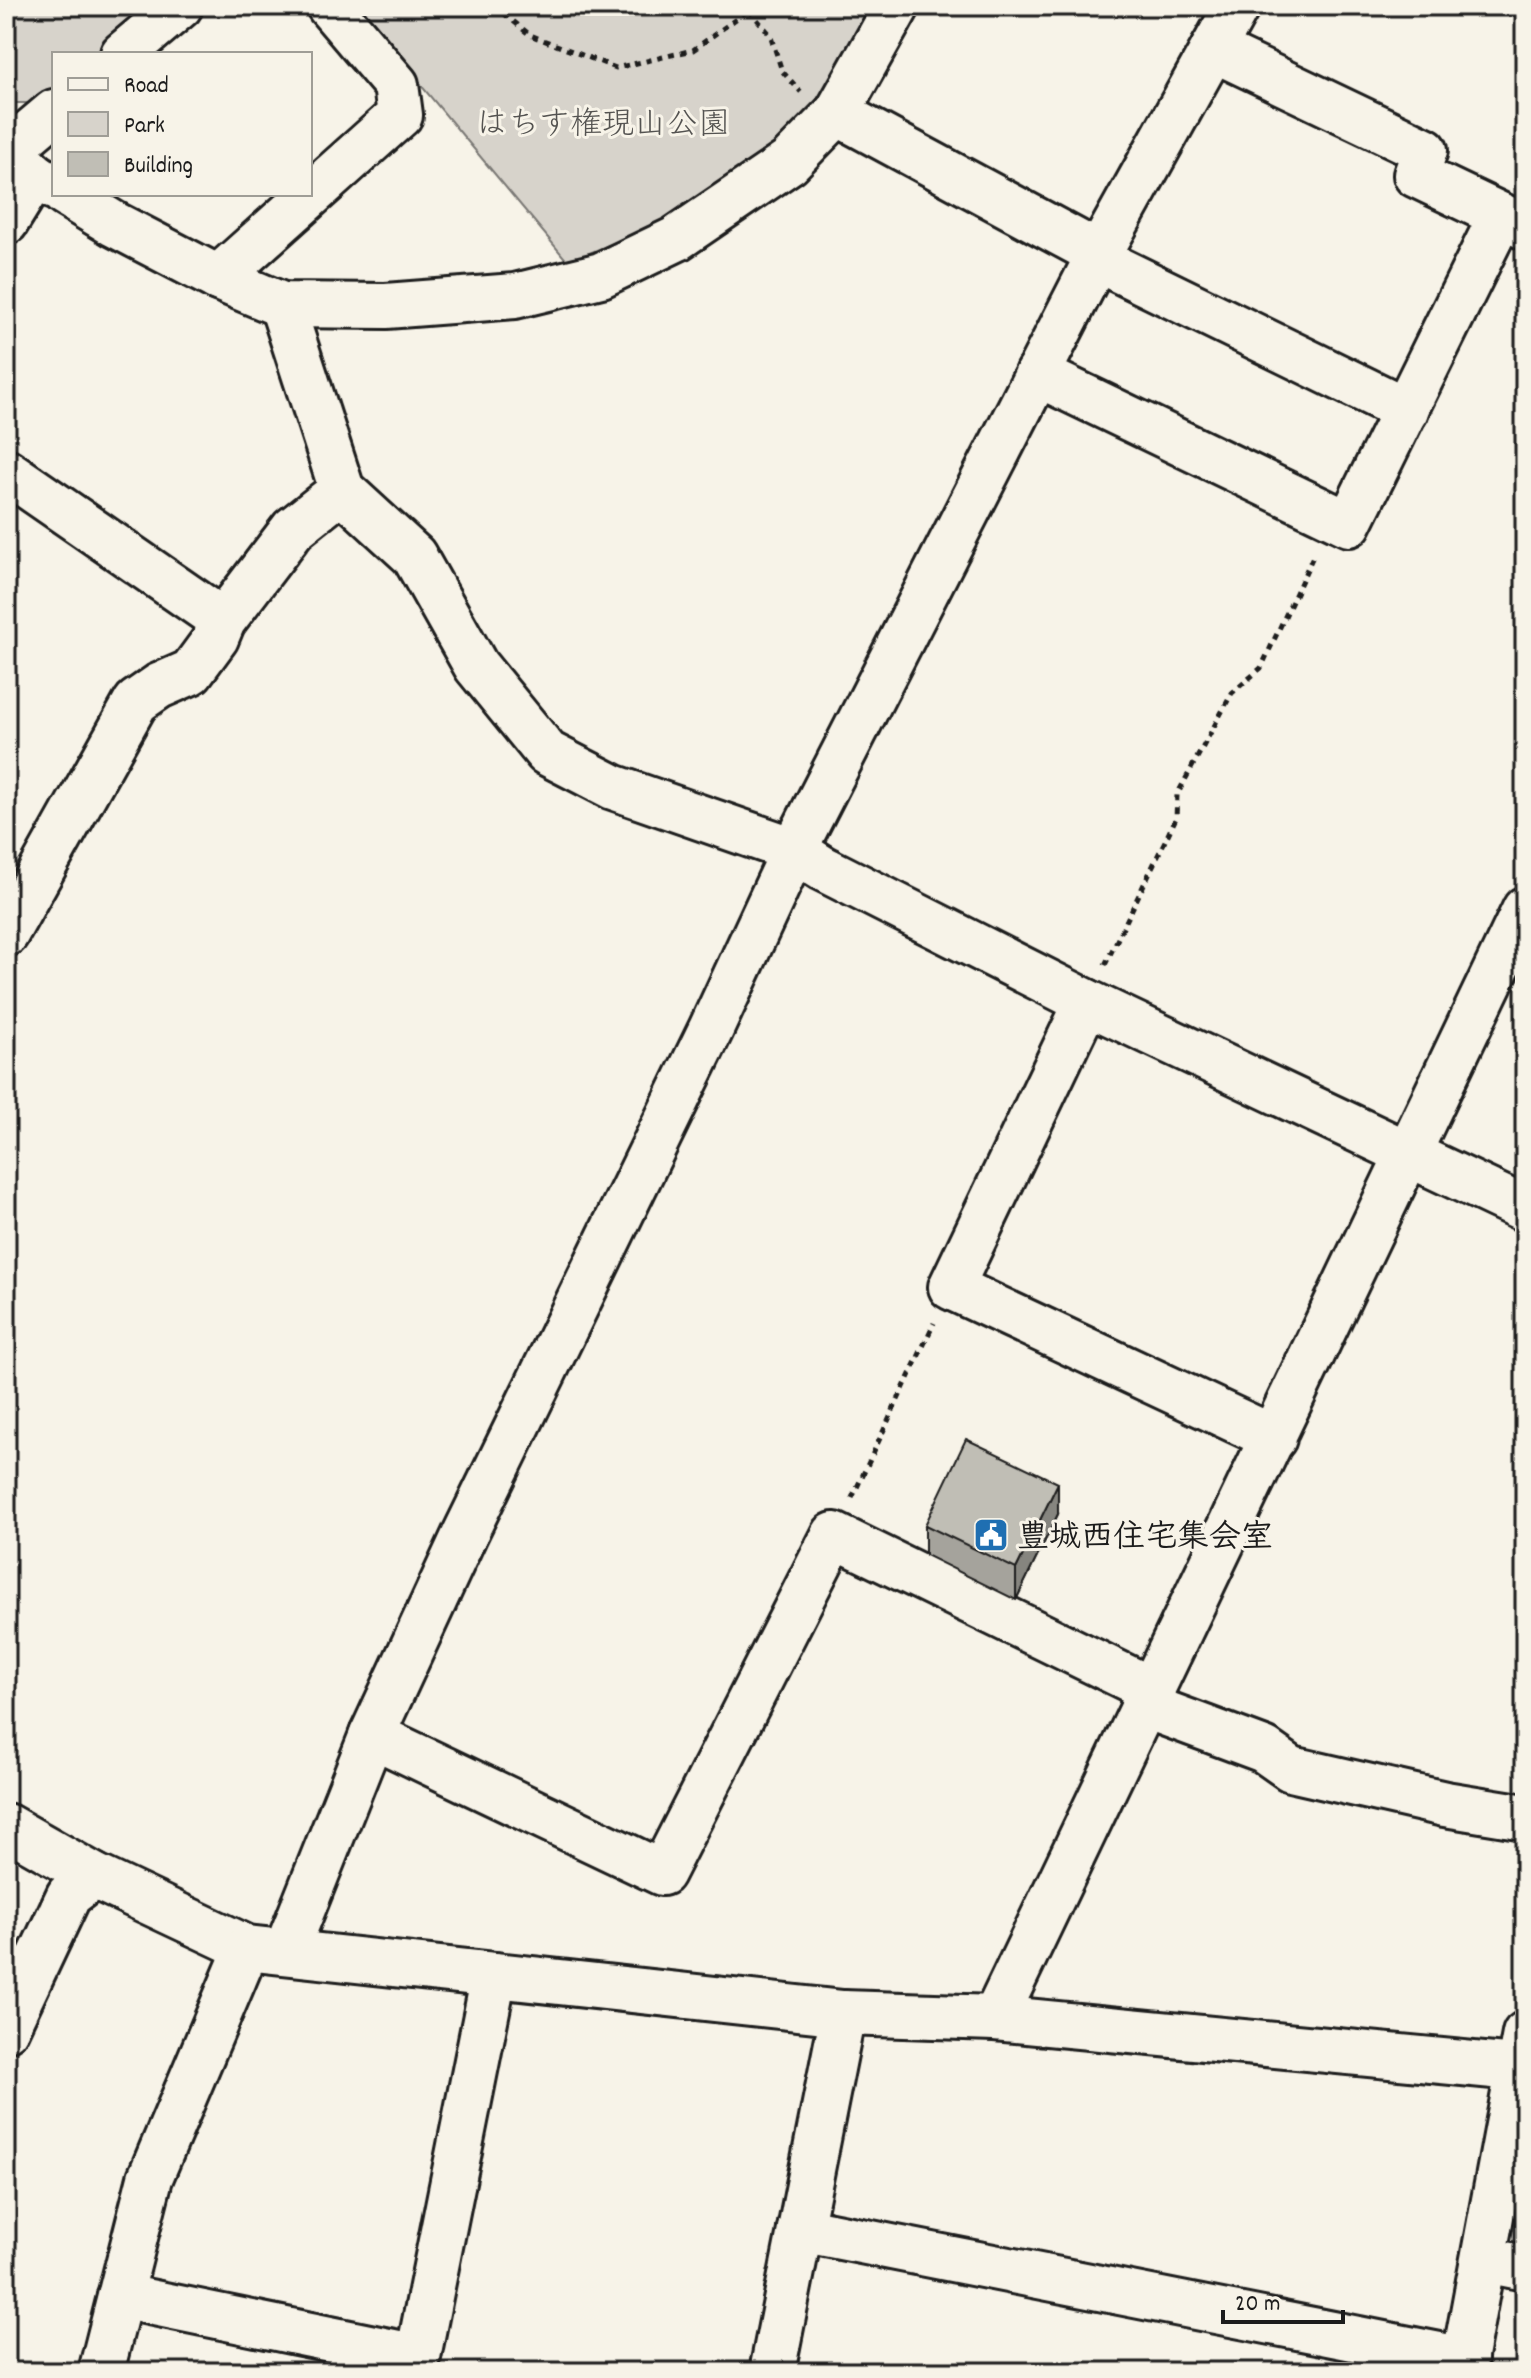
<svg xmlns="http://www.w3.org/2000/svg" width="1531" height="2378" viewBox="0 0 1531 2378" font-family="Dekko,'Klee One',sans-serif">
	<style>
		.green { fill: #d7d3cb; stroke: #7a7874; stroke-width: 2 }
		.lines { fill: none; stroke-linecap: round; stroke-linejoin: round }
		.minor-casing { stroke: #1c1c1c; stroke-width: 50 }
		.path { stroke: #1c1c1c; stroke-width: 5; stroke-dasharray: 6 6; stroke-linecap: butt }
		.minor { stroke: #f7f3e8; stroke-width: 44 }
		.wall { fill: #a5a39c; stroke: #1c1c1c; stroke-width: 2 }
		.shaded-wall { fill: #86857f; stroke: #1c1c1c; stroke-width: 2 }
		.building { fill: #c0beb5; stroke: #1c1c1c; stroke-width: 2 }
		.labels { text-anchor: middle; stroke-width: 6; stroke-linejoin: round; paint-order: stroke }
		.park-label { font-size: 32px; fill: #545351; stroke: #f7f3e8 }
		.poi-label { font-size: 32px; font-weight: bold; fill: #1c1c1c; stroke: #f7f3e8; text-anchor: start }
	</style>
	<rect width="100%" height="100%" fill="#f7f3e8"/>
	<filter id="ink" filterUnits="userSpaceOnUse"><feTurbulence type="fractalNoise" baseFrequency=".0125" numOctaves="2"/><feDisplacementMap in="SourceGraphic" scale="16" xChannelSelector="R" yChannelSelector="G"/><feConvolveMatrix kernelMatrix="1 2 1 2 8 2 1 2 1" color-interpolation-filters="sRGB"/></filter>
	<g filter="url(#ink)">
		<g class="green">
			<polygon points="6,6 159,6 102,54 54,54 54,95 44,103 6,103"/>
			<polygon points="355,6 876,6 838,72 799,123 755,159 659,224 568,262"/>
		</g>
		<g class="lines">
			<g class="minor-casing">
				<g id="minor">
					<polyline points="1213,49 1425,150 1416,175 1525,227"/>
					<polyline points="123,54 180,6"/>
					<polyline points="837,113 897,6"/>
					<polyline points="6,147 35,175 54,187"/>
					<polyline points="9,150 54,112"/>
					<polyline points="65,194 114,224 218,278 282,305 386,306 515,296 601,275 676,239 789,162 837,113 1099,254 1117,269 1406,410"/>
					<polyline points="6,222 35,175"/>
					<polyline points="218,278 400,115 396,85 329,6"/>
					<polyline points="282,305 342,490 414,556 476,666 547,753 613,787 794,850 822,868 1087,1002 1525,1209"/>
					<polyline points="1037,374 1349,524 1501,216"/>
					<polyline points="6,471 223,621"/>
					<polyline points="6,934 136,702 159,686 191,672 216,638 223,621 293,529 342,490"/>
					<polyline points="1087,1002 951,1287 1274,1438"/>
					<polyline points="1143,1705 1264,1750 1291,1769 1445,1804 1525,1817"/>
					<polyline points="372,1735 662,1873 834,1535 1150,1689"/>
					<polyline points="6,1826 94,1876 247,1948 843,2013 995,2018 1525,2069"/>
					<polyline points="286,1951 372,1735 465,1534 711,1029 794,850 1099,254 1237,6"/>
					<polyline points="995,2018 1525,909"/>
					<polyline points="6,2029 69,1895 94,1876"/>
					<polyline points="800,2229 1465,2360"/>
					<polyline points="1485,2260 1525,2268"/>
					<polyline points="120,2296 418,2357 494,1975"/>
					<polyline points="101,2372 150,2178 247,1948"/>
					<polyline points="772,2372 843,2013"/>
					<polyline points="1462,2372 1525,2034"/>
				</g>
			</g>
			<g class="path">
				<polyline points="495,6 530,35 616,68 693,50 754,6"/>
				<polyline points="749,10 770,34 782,71 801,92"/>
				<polyline points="1105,965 1176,818 1177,795 1232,693 1261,668 1314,554"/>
				<polyline points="852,1498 934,1323"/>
			</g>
			<use href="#minor" class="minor"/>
		</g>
		<polygon class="wall" points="1058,1514 1016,1600 925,1555 925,1525"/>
		<polygon class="shaded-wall" points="1058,1483 1058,1514 1016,1600 1016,1569"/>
		<polygon class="building" points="966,1439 1058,1483 1016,1569 925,1525"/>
	</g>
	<defs>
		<g id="civic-square" transform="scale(1.8)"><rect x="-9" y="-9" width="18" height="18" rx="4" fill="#1f6fb2" stroke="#f7f3e8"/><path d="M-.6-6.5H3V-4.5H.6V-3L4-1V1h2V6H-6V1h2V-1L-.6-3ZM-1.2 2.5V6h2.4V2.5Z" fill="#fff"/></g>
	</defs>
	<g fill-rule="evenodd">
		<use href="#civic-square" x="991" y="1535"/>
	</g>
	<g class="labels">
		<g class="park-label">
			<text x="603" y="133">はちす権現山公園</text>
		</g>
		<g class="poi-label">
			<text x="1017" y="1546">豊城西住宅集会室</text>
		</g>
	</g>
	<rect width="1531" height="2378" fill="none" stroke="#f7f3e8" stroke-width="32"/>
	<rect x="16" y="16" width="1499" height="2346" fill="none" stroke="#1c1c1c" stroke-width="3" filter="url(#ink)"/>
	<rect x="52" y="52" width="260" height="144" fill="#f7f3e8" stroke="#9f9d96" stroke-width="2"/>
	<rect x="68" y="78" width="40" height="12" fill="#f7f3e8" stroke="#9f9d96" stroke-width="2"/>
	<text x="124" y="92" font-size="24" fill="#1c1c1c">Road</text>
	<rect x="68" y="112" width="40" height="24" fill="#d7d3cb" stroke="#9f9d96" stroke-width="2"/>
	<text x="124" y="132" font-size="24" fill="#1c1c1c">Park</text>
	<rect x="68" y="152" width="40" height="24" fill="#c0beb5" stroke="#9f9d96" stroke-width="2"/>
	<text x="124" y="172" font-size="24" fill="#1c1c1c">Building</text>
	<path d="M1223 2310v12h120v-12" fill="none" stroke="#1c1c1c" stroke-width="4"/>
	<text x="1235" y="2310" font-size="24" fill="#1c1c1c" stroke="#f7f3e8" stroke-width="6" paint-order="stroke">20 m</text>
</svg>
